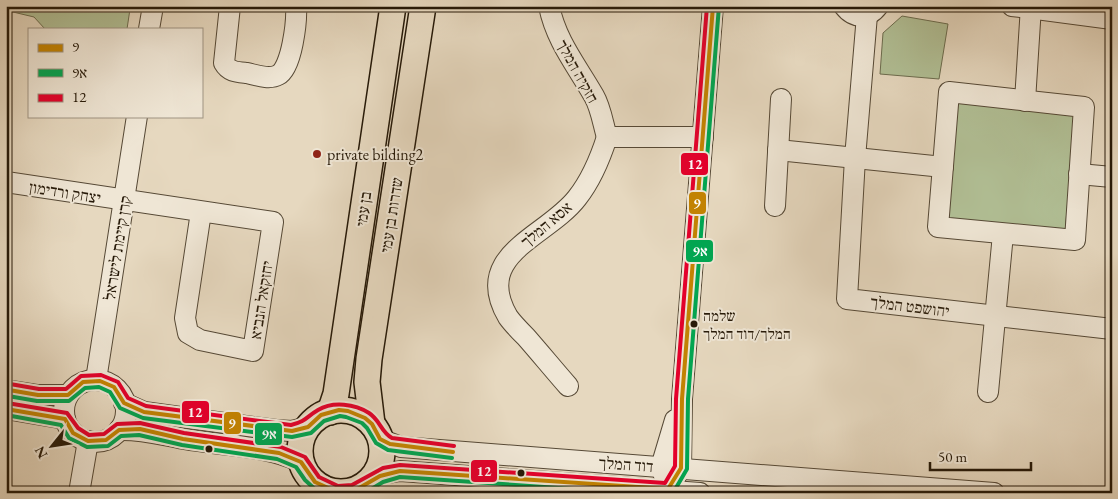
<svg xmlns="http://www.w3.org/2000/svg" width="1118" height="499" viewBox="0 0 1118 499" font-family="'EB Garamond','Frank Ruhl Libre',serif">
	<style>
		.green { fill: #b1bf95; stroke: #6c6c4e }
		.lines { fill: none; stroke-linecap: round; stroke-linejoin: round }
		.minor-casing { stroke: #564936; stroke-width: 22 }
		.major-casing { stroke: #261908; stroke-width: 28 }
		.minor { stroke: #efe6d5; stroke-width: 20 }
		.major { stroke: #e6d8bf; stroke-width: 25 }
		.bus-1-casing { stroke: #efe6d5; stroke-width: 8 }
		.bus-2-casing { stroke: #efe6d5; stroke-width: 8 }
		.bus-3-casing { stroke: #efe6d5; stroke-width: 8 }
		.bus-1 { stroke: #c38302; stroke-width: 4 }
		.bus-2 { stroke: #00a651; stroke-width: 4 }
		.bus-3 { stroke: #e4002b; stroke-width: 4 }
		.poi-dot { fill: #8f2418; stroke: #efe6d5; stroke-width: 2 }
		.bus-dot { fill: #261908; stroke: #efe6d5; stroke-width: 2 }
		.labels { text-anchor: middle; stroke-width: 4; stroke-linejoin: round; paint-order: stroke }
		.bus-label { font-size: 15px; fill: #261908; stroke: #efe6d5; text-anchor: start }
		.street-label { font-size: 16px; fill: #261908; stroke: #efe6d5 }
		.poi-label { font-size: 16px; fill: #261908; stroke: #efe6d5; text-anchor: start }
		.line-badge { stroke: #efe6d5; stroke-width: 2 }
		.badge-label { font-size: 14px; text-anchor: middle; font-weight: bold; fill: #fff }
	</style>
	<rect width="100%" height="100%" fill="#e6d8bf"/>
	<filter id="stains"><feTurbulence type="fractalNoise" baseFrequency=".004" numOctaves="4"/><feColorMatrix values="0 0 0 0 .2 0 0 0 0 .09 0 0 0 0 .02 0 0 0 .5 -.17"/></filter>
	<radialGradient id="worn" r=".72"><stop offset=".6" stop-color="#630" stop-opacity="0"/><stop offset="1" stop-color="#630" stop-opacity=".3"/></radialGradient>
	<g class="green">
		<polygon points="14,6 129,6 130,9 127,29 45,29 34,17 13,12"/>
		<polygon points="902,16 948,24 939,79 880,74 883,33"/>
		<polygon points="958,102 1076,113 1065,232 948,221"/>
	</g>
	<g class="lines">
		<g class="minor-casing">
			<g id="minor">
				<path d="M230,6L224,63C229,72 237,72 247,73C256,75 269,80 278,75C292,68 297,21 296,6"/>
				<path d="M549,6C556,41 577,66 594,96C601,108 603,124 607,137"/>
				<path d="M844,6C854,19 868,19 878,6"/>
				<polyline points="1012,6 1112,19"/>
				<polyline points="867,15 855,158 847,299 1112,329"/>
				<polyline points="149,29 153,6"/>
				<polygon points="949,92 1084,107 1075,240 938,227"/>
				<polyline points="1025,101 1031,6"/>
				<polyline points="607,137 703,137"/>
				<polyline points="778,150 943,167"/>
				<polyline points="1079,174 1112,177"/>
				<polyline points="6,182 273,222 253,351 200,340 188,333 185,318 201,212"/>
				<polyline points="775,206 781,99"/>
				<polyline points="96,380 137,116"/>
				<circle cx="95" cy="411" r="31"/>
				<path d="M568,386C554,370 540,353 526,337C520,331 513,324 508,317C471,254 547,237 577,198C592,179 600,159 607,137"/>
				<polyline points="6,390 38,395 68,395"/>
				<polyline points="988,392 1003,234"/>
				<polyline points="124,403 144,412 276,430 292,431 308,427"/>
				<polyline points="6,409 65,419"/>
				<path d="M119,430C142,429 161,435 184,439C223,446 265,445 301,462"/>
				<polyline points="380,439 401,447 994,493"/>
				<polyline points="665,478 661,467 675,420"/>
				<polyline points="371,479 382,474 400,471 700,493"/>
				<polyline points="668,489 681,468 682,399 713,6"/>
				<polyline points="79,493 88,441"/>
			</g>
		</g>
		<g class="major-casing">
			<g id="major">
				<circle cx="341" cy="451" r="41"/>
				<polyline points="330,412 336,394 393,6"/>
				<polyline points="372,424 367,382 369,359 423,6"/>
			</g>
		</g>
		<use href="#minor" class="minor"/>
		<use href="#major" class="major"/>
		<g class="bus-1-casing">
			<g id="bus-1">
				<polyline points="9,390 38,395 68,395 83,382 100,381 114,387 124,403 144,412 292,431 308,427 321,415 339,410 348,411 365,418 372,424 380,439 390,444 453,452"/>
				<polyline points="6,409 65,419 73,433 88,441 106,440 119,430 140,429 183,439 279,453 301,462 315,482 337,492 354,491 380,476 400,471 668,489 681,468 682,399 713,6"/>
			</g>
		</g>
		<g class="bus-2-casing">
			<g id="bus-2">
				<polyline points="8,396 37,401 69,401 85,388 99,387 110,392 120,408 143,418 292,437 311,433 324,421 340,416 346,417 362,423 367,428 376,443 388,450 452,458"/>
				<polyline points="6,415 61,425 69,438 87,447 108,446 121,436 139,435 182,445 277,459 296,467 305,480 319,493"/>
				<polyline points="365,493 383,482 400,477 631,493"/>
				<polyline points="673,493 687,469 688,399 719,6"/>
			</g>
		</g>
		<g class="bus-3-casing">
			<g id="bus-3">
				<path d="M10,384L39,389H66L81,376L101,375L118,382L128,398L146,406L291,425C307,421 306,417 318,410C333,401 355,404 369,413C380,420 381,432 392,438L454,446"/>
				<polyline points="7,403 67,413 78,428 89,435 104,434 117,424 140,423 184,433 281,447 305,457 319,477 338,486 352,485 383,468 400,465 665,483 675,466 676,399 707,6"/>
			</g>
		</g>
		<use href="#bus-1" class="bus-1"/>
		<use href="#bus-2" class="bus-2"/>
		<use href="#bus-3" class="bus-3"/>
	</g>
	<circle class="poi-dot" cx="317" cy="154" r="5"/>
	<g class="bus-dot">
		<circle cx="694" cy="324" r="4.5"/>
		<circle cx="209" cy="449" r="4.5"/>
		<circle cx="521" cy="473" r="4.5"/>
	</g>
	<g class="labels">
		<g class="bus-label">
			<text x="703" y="321">שלמה<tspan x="703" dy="18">המלך/דוד המלך</tspan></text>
		</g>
		<g class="street-label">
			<text transform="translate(578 71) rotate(61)" y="6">חזקיה המלך</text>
			<text transform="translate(65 192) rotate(9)" y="6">יצחק ורדימון</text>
			<text transform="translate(363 209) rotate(-82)" y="6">בן עמי</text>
			<text transform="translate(391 215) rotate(-81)" y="6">שדרות בן עמי</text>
			<text transform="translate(546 224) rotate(-40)" y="6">אסא המלך</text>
			<text transform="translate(117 248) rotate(-81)" y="6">קרן קיימת לישראל</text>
			<text transform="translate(261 300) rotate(-81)" y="6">יחזקאל הנביא</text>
			<text transform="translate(910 306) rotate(7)" y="6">יהושפט המלך</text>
			<text transform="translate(626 464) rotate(4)" y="6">דוד המלך</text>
		</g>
		<g class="poi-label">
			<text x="327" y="160">private bilding2</text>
		</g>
	</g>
	<g class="line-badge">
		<rect x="680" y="152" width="29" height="24" rx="5" fill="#e4002b"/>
		<rect x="688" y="191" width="19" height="24" rx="5" fill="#c38302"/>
		<rect x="685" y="239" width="29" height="24" rx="5" fill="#00a651"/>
		<rect x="181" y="400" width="29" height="24" rx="5" fill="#e4002b"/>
		<rect x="223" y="411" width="19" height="24" rx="5" fill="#c38302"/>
		<rect x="254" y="422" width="29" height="24" rx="5" fill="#00a651"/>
		<rect x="470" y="459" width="28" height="24" rx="5" fill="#e4002b"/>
	</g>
	<g class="badge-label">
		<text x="695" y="169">12</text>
		<text x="697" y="208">9</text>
		<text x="700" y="256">9א</text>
		<text x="195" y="417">12</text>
		<text x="232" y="428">9</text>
		<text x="269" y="439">9א</text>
		<text x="484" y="476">12</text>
	</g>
	<rect width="1118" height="499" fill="none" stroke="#e6d8bf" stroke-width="25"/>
	<rect x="8" y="8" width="1103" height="484" fill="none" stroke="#261908" stroke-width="2.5"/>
	<rect x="12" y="12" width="1093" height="474" fill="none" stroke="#261908"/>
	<rect x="28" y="28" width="175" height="90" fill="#efe6d5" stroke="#9f9483"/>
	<rect x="38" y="44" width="25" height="8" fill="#c38302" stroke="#9f9483"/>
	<text x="72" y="52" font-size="15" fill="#261908">9</text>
	<rect x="38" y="69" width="25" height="8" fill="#00a651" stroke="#9f9483"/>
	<text x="72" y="78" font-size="15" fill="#261908">9א</text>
	<rect x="38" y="94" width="25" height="8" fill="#e4002b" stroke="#9f9483"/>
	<text x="72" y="102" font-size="15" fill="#261908">12</text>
	<g transform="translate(52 446) rotate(240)" stroke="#efe6d5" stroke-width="4" paint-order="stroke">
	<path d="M0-4L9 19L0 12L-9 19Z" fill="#261908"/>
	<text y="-8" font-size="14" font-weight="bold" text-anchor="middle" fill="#261908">N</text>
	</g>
	<path d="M930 462v8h101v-8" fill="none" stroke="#261908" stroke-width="2.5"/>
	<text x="938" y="462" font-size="15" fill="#261908" stroke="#efe6d5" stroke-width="4" paint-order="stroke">50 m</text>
	<rect width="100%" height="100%" filter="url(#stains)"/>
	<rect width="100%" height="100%" fill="url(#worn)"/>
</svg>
